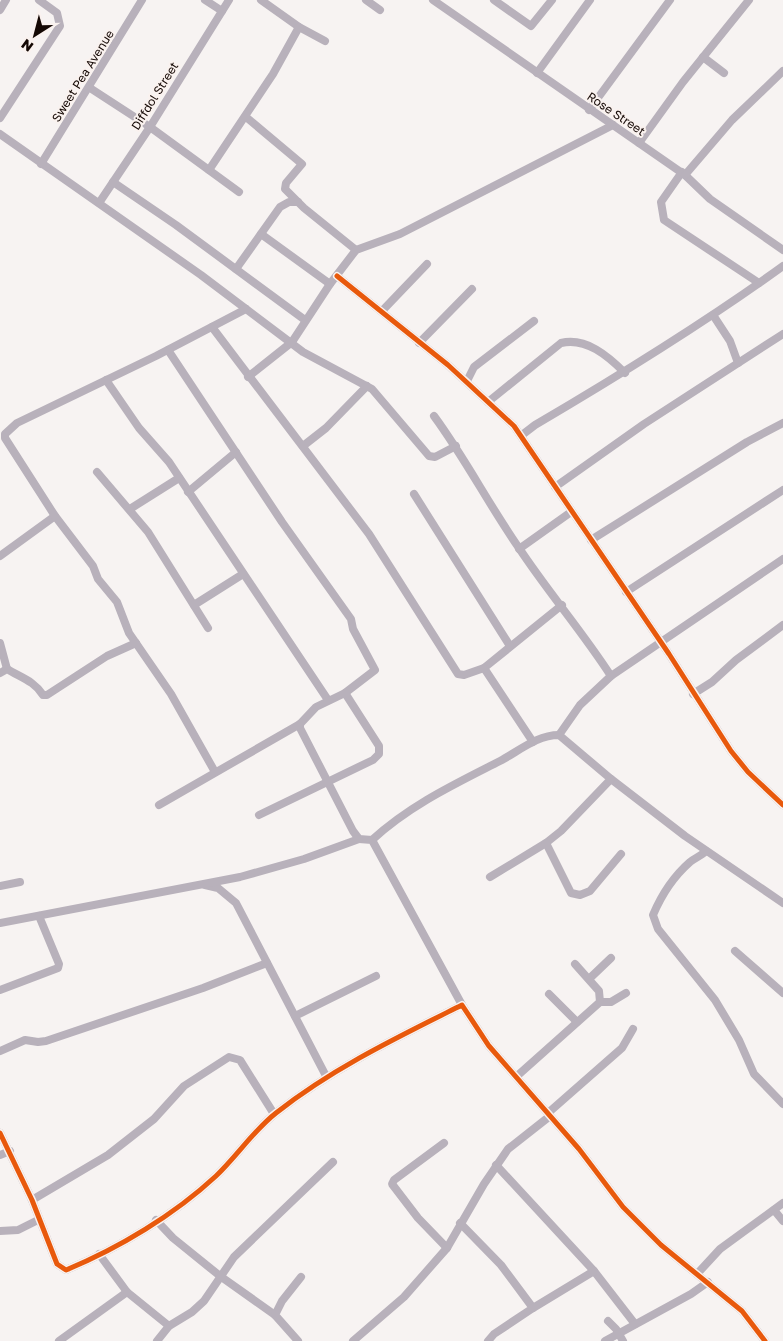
<svg xmlns="http://www.w3.org/2000/svg" width="783" height="1341" viewBox="0 0 783 1341" font-family="'Golos Text',sans-serif">
	<style>
		.lines { fill: none; stroke-linecap: round; stroke-linejoin: round }
		.minor { stroke: #b8b1bb; stroke-width: 8 }
		.cycleway-casing { stroke: #faf2ef; stroke-width: 8 }
		.cycleway { stroke: #e8590c; stroke-width: 5 }
		.labels { text-anchor: middle; stroke-width: 4; stroke-linejoin: round; paint-order: stroke }
		.street-label { font-size: 12px; fill: #140804; stroke: #faf2ef }
	</style>
	<rect width="100%" height="100%" fill="#f7f3f2"/>
	<g class="lines">
		<g class="minor">
			<polyline points="205,0 222,11"/>
			<polyline points="261,0 299,27 325,41"/>
			<polyline points="366,0 380,10"/>
			<polyline points="433,0 685,175 710,199 783,250"/>
			<polyline points="494,0 531,26 552,0"/>
			<polyline points="0,10 6,0"/>
			<polyline points="703,57 724,73"/>
			<polyline points="537,73 590,0"/>
			<polyline points="90,88 150,127 239,192"/>
			<polyline points="589,110 670,0"/>
			<polyline points="246,117 302,164 286,183 285,189 304,208 356,250"/>
			<polyline points="0,118 60,26 57,13 39,0"/>
			<polyline points="0,134 201,275 303,352 372,389 429,456 435,457 456,446"/>
			<polyline points="639,143 683,82 749,0"/>
			<polyline points="41,164 142,0"/>
			<polyline points="209,170 273,74 299,27"/>
			<polyline points="682,172 661,202 664,220 759,283"/>
			<polyline points="685,175 732,120 783,71"/>
			<polyline points="113,182 176,225 305,320"/>
			<polyline points="99,203 150,127 229,0"/>
			<polyline points="261,234 330,284"/>
			<polyline points="236,269 280,207 289,202 298,202"/>
			<polyline points="337,276 448,365 514,426 669,654 731,751 748,772 783,805"/>
			<polyline points="382,311 427,264"/>
			<polyline points="713,315 730,341 738,363"/>
			<polyline points="212,327 369,534 458,674 464,675 484,668 562,605"/>
			<polyline points="419,343 472,289"/>
			<polyline points="168,350 282,522 351,619 353,629 375,670 345,693"/>
			<polyline points="248,377 292,342 330,284 356,250 400,234 613,125"/>
			<polyline points="106,380 139,428 169,462 328,700"/>
			<polyline points="467,381 474,367 534,321"/>
			<path d="M488,402L561,343C586,337 608,356 625,373"/>
			<path d="M434,416C465,458 489,505 519,548C548,592 582,631 611,676"/>
			<path d="M522,435L535,425C620,375 703,324 783,266"/>
			<polyline points="303,446 326,428 367,386"/>
			<polyline points="97,472 148,532 208,628"/>
			<polyline points="555,487 644,424 783,334"/>
			<polyline points="188,492 236,452"/>
			<polyline points="414,494 510,646"/>
			<polyline points="130,509 179,478"/>
			<polyline points="591,540 747,442 783,423"/>
			<polyline points="519,549 571,512"/>
			<polyline points="0,556 55,516"/>
			<polyline points="626,592 783,490"/>
			<polyline points="194,605 243,574"/>
			<polyline points="0,643 7,669"/>
			<polyline points="484,668 533,742"/>
			<path d="M0,673L7,669C22,678 34,681 43,695H47L107,656L136,643"/>
			<polyline points="693,694 712,682 736,660 783,625"/>
			<polyline points="300,724 300,728 353,831 359,839 372,840 462,1005"/>
			<polyline points="559,735 580,705 611,676 783,559"/>
			<polyline points="215,772 171,694 129,633 117,602 98,579 93,566 55,516 5,438 5,434 17,423 156,356 246,309"/>
			<polyline points="611,779 685,836 783,903"/>
			<polyline points="159,805 300,724 316,707 345,693 379,746 379,754 373,760 259,815"/>
			<path d="M372,840C410,805 455,784 500,761C519,751 537,735 559,735L611,779L561,831L546,843L490,877"/>
			<polyline points="546,843 571,893 580,895 590,891 621,854"/>
			<path d="M706,851C701,856 695,858 690,862C674,876 661,896 653,915L658,929L715,1000L739,1040L754,1074L783,1104"/>
			<polyline points="205,885 218,888 236,903 326,1076"/>
			<polyline points="0,886 20,882"/>
			<polyline points="0,923 240,877 304,859 359,839"/>
			<polyline points="735,951 783,993"/>
			<polyline points="589,979 611,958"/>
			<polyline points="0,990 58,968 59,964 39,916"/>
			<polyline points="549,994 577,1022"/>
			<polyline points="600,1002 611,1002 626,993"/>
			<polyline points="295,1016 376,976"/>
			<polyline points="0,1051 25,1040 38,1042 46,1041 203,988 267,963"/>
			<polyline points="517,1076 600,1002 599,991 575,964"/>
			<polyline points="548,1113 622,1048 633,1029"/>
			<path d="M0,1133L32,1200L57,1264L66,1270C119,1248 174,1215 216,1176C237,1156 254,1130 276,1113C333,1068 398,1037 462,1005L489,1046L579,1149L623,1207L661,1245L742,1311L765,1341"/>
			<polyline points="444,1143 394,1180 392,1184 418,1218 447,1248"/>
			<polyline points="0,1155 10,1151"/>
			<polyline points="496,1165 594,1271 635,1324"/>
			<polyline points="32,1200 108,1155 154,1119 184,1086 229,1057 240,1060 274,1114"/>
			<polyline points="774,1210 783,1221"/>
			<polyline points="156,1220 173,1238 220,1276 275,1315"/>
			<polyline points="460,1223 501,1265 533,1308 494,1334 488,1341"/>
			<polyline points="0,1231 18,1230 38,1220"/>
			<polyline points="99,1254 127,1292 169,1326"/>
			<polyline points="697,1274 720,1249 783,1203"/>
			<polyline points="533,1308 594,1271"/>
			<polyline points="608,1321 616,1329 623,1341"/>
			<polyline points="59,1341 127,1292"/>
			<polyline points="157,1341 169,1326 192,1312 204,1301 234,1257 333,1162"/>
			<polyline points="298,1341 275,1315 282,1301 301,1277"/>
			<polyline points="353,1341 404,1297 447,1248 484,1184 508,1149 550,1116"/>
			<polyline points="605,1341 691,1294 708,1282"/>
		</g>
		<g class="cycleway-casing">
			<g id="cycleway">
				<polyline points="337,276 448,365 514,426 669,654 731,751 748,772 783,805"/>
				<path d="M0,1133L32,1200L57,1264L66,1270C119,1248 174,1215 216,1176C237,1156 254,1130 276,1113C333,1068 398,1037 462,1005L489,1046L579,1149L623,1207L661,1245L742,1311L765,1341"/>
			</g>
		</g>
		<use href="#cycleway" class="cycleway"/>
	</g>
	<g class="labels">
		<g class="street-label">
			<text transform="translate(83 76) rotate(-58)" y="4">Sweet Pea Avenue</text>
			<text transform="translate(155 96) rotate(-58)" y="4">Diffdol Street</text>
			<text transform="translate(616 114) rotate(34)" y="4">Rose Street</text>
		</g>
	</g>
	<g transform="translate(35 35) rotate(216)" stroke="#faf2ef" stroke-width="4" paint-order="stroke">
	<path d="M0-4L9 19L0 12L-9 19Z" fill="#140804"/>
	<text y="-8" font-size="14" font-weight="bold" text-anchor="middle" fill="#140804">N</text>
	</g>
</svg>
